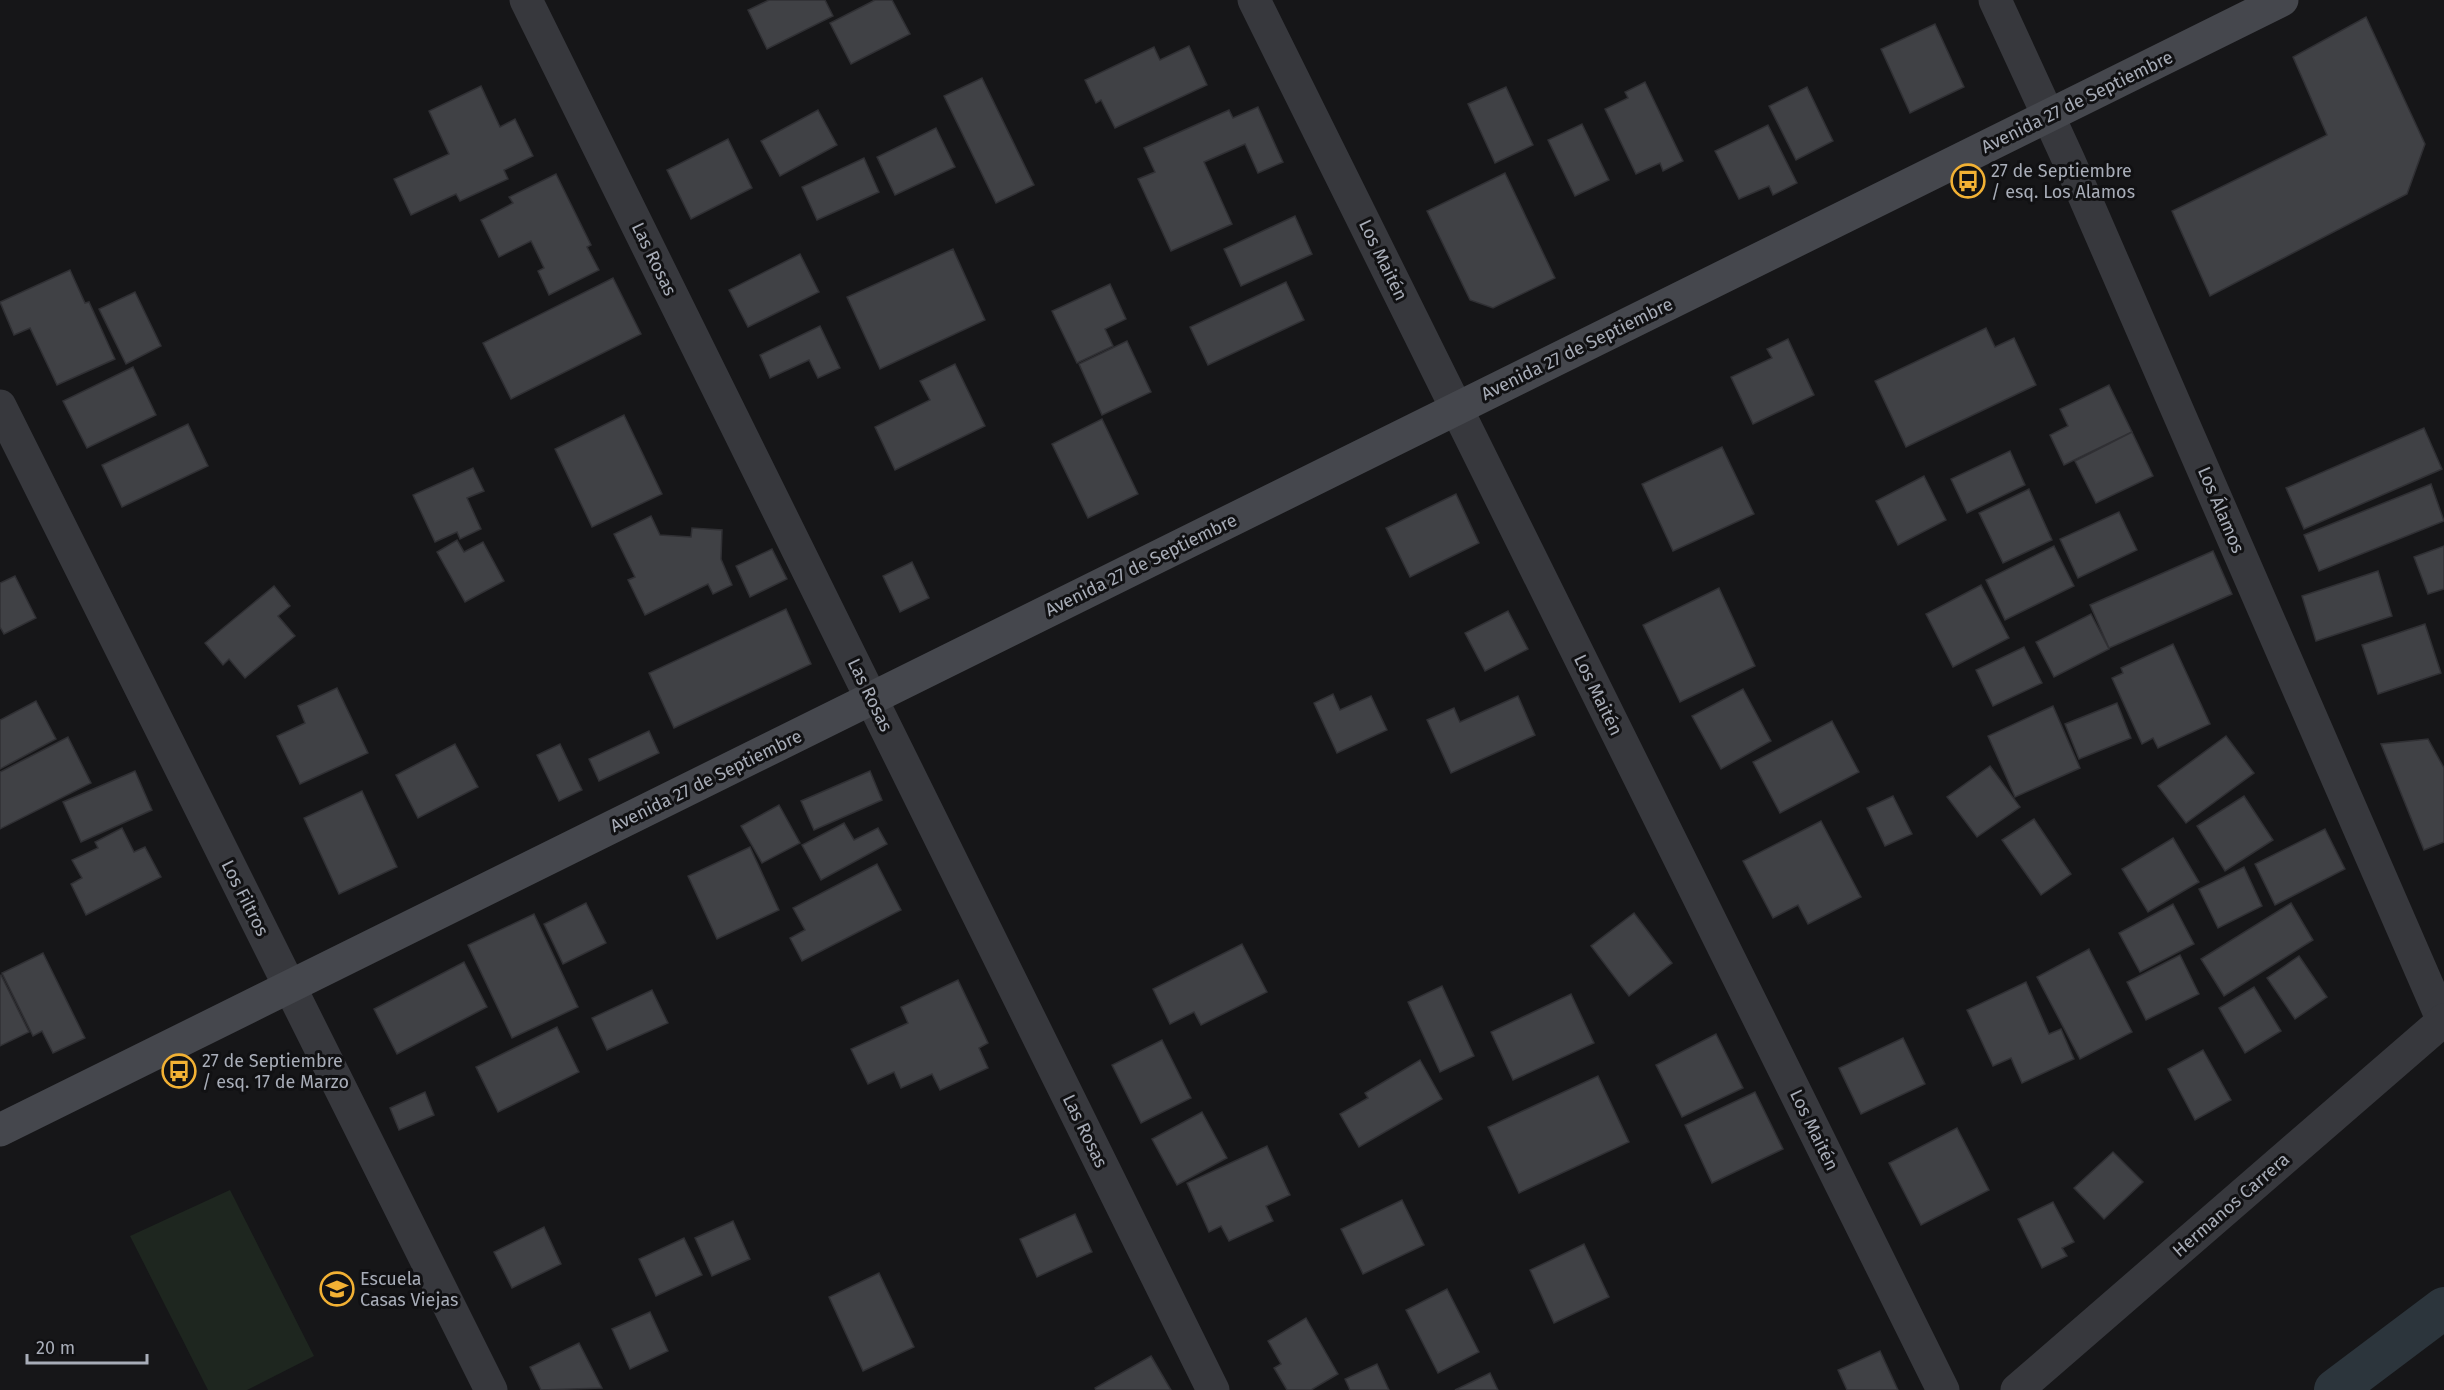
<svg xmlns="http://www.w3.org/2000/svg" width="2444" height="1390" viewBox="0 0 2444 1390" font-family="'Fira Sans',sans-serif">
	<style>
		.green { fill: #1e261f }
		.lines { fill: none; stroke-linecap: round; stroke-linejoin: round }
		.canal { stroke: #2c353c; stroke-width: 42 }
		.building { fill: #404145; stroke: #303034; stroke-width: 1.5 }
		.street { stroke: #37383d; stroke-width: 33 }
		.secondary { stroke: #45474d; stroke-width: 33 }
		.labels { text-anchor: middle; stroke-width: 6; stroke-linejoin: round; paint-order: stroke }
		.street-label { font-size: 18px; fill: #a8adb8; stroke: #111113 }
		.poi-label { font-size: 18px; fill: #a8adb8; stroke: #111113; text-anchor: start }
	</style>
	<rect width="100%" height="100%" fill="#161618"/>
	<polygon class="green" points="230,1190 314,1356 247,1390 208,1390 130,1236"/>
	<g class="lines">
		<polyline class="canal" points="2335,1390 2444,1308"/>
	</g>
	<g class="building">
		<polygon points="769,0 825,0 833,16 767,49 748,10"/>
		<polygon points="875,0 892,0 910,34 851,64 830,23"/>
		<polygon points="2366,17 2425,144 2407,194 2210,296 2172,211 2327,135 2293,57"/>
		<polygon points="1935,24 1964,87 1910,113 1881,49"/>
		<polygon points="1189,46 1207,85 1115,128 1101,100 1096,103 1085,80 1154,47 1160,60"/>
		<polygon points="982,78 1034,185 996,203 944,96"/>
		<polygon points="1645,82 1683,161 1663,171 1660,163 1636,174 1605,109 1628,98 1625,92"/>
		<polygon points="481,86 500,127 515,119 533,156 504,170 508,179 460,201 456,194 411,215 394,179 449,154 429,111"/>
		<polygon points="1506,87 1533,145 1495,163 1468,104"/>
		<polygon points="1807,87 1833,141 1796,160 1769,106"/>
		<polygon points="1258,107 1283,162 1258,173 1245,144 1204,162 1232,224 1171,251 1138,179 1155,172 1144,148 1229,110 1233,118"/>
		<polygon points="818,110 837,145 780,176 761,141"/>
		<polygon points="1582,124 1609,180 1575,196 1548,140"/>
		<polygon points="1768,125 1797,183 1773,195 1769,186 1739,199 1715,151"/>
		<polygon points="936,128 955,167 895,195 877,157"/>
		<polygon points="728,139 752,188 691,219 667,170"/>
		<polygon points="864,158 879,192 817,220 802,187"/>
		<polygon points="1505,173 1555,278 1493,308 1470,300 1427,211"/>
		<polygon points="556,174 591,245 587,247 599,270 549,295 538,271 544,268 531,241 499,257 481,220 513,203 509,197"/>
		<polygon points="1295,216 1312,254 1241,286 1224,249"/>
		<polygon points="953,249 985,320 880,369 847,297"/>
		<polygon points="800,254 819,292 748,327 729,290"/>
		<polygon points="70,270 85,303 89,302 115,359 57,385 30,328 14,335 0,302"/>
		<polygon points="613,278 641,334 511,399 483,343"/>
		<polygon points="1286,282 1304,320 1208,365 1190,327"/>
		<polygon points="1110,284 1126,319 1105,329 1113,346 1077,363 1052,311"/>
		<polygon points="135,292 161,346 126,364 99,309"/>
		<polygon points="820,326 840,368 818,378 809,360 770,378 760,355"/>
		<polygon points="1986,328 1995,347 2014,338 2036,385 1906,447 1875,381"/>
		<polygon points="1788,339 1814,395 1753,424 1731,377 1772,358 1767,349"/>
		<polygon points="1127,341 1151,392 1102,415 1079,364"/>
		<polygon points="955,364 985,426 895,470 875,427 930,400 920,381"/>
		<polygon points="133,367 156,415 87,448 63,401"/>
		<polygon points="2109,385 2132,432 2064,465 2050,435 2068,426 2060,409"/>
		<polygon points="624,415 662,494 592,527 555,449"/>
		<polygon points="1102,419 1138,494 1088,518 1052,444"/>
		<polygon points="188,424 208,466 122,507 102,465"/>
		<polygon points="2424,428 2442,469 2304,529 2286,488"/>
		<polygon points="2132,432 2153,476 2096,503 2075,461"/>
		<polygon points="1722,447 1754,514 1673,551 1642,484"/>
		<polygon points="2010,451 2025,485 1967,513 1951,479"/>
		<polygon points="473,468 484,491 467,498 481,529 460,539 457,532 435,542 413,495"/>
		<polygon points="1924,476 1946,520 1898,545 1876,501"/>
		<polygon points="2431,484 2444,521 2319,571 2304,535"/>
		<polygon points="2029,489 2052,540 2003,563 1979,513"/>
		<polygon points="1456,494 1479,543 1410,577 1386,528"/>
		<polygon points="2119,512 2137,550 2078,578 2060,539"/>
		<polygon points="651,516 660,535 691,537 692,528 722,530 721,559 732,585 713,594 708,584 645,615 628,580 635,577 614,534"/>
		<polygon points="457,540 464,552 483,542 504,581 465,602 437,552"/>
		<polygon points="2054,546 2074,586 2005,620 1986,580"/>
		<polygon points="2444,546 2444,589 2428,594 2414,557"/>
		<polygon points="772,549 787,579 750,597 736,566"/>
		<polygon points="2213,551 2232,594 2109,648 2090,605"/>
		<polygon points="912,562 929,598 900,612 883,576"/>
		<polygon points="2378,571 2392,616 2316,641 2302,596"/>
		<polygon points="15,576 36,618 4,634 0,627 0,583"/>
		<polygon points="1981,585 2009,638 1953,667 1926,614"/>
		<polygon points="274,586 290,606 278,616 295,636 245,678 229,659 223,665 205,643"/>
		<polygon points="1719,588 1755,666 1680,702 1643,625"/>
		<polygon points="786,609 811,664 674,728 649,673"/>
		<polygon points="1508,611 1528,649 1485,671 1465,633"/>
		<polygon points="2091,614 2109,649 2054,677 2036,642"/>
		<polygon points="2425,624 2441,673 2378,694 2362,645"/>
		<polygon points="2173,644 2210,724 2158,748 2153,738 2142,744 2112,678 2123,673 2121,668"/>
		<polygon points="2024,647 2042,683 1993,706 1976,670"/>
		<polygon points="337,688 368,753 300,784 277,736 305,723 298,706"/>
		<polygon points="1743,689 1771,741 1721,769 1692,716"/>
		<polygon points="1333,694 1340,710 1371,696 1387,730 1337,753 1314,703"/>
		<polygon points="1518,696 1535,735 1451,773 1427,720 1454,708 1460,722"/>
		<polygon points="36,701 56,739 0,769 0,720"/>
		<polygon points="2117,703 2131,738 2079,759 2065,724"/>
		<polygon points="2053,706 2080,768 2015,797 1988,736"/>
		<polygon points="1832,721 1859,772 1780,813 1753,762"/>
		<polygon points="649,731 659,753 599,781 589,759"/>
		<polygon points="2226,736 2254,773 2186,823 2158,786"/>
		<polygon points="68,737 91,783 0,829 0,772"/>
		<polygon points="2428,739 2444,768 2444,842 2424,850 2381,744"/>
		<polygon points="455,744 478,787 418,818 396,775"/>
		<polygon points="560,744 582,790 559,801 537,755"/>
		<polygon points="1990,766 2020,807 1977,837 1947,797"/>
		<polygon points="135,771 152,810 81,842 63,802"/>
		<polygon points="870,771 882,800 814,830 801,801"/>
		<polygon points="362,791 397,867 339,894 304,818"/>
		<polygon points="1893,796 1912,834 1885,846 1867,808"/>
		<polygon points="2244,796 2273,840 2225,871 2197,826"/>
		<polygon points="779,805 800,843 762,863 741,826"/>
		<polygon points="2034,819 2071,874 2041,895 2002,840"/>
		<polygon points="1821,821 1861,897 1808,924 1798,905 1773,918 1743,861"/>
		<polygon points="844,823 854,840 878,828 887,844 821,880 802,845"/>
		<polygon points="122,828 134,852 145,847 161,877 86,915 71,884 82,878 72,860 98,848 95,842"/>
		<polygon points="2325,829 2345,869 2275,905 2255,864"/>
		<polygon points="2173,838 2199,882 2148,912 2122,869"/>
		<polygon points="750,847 779,910 717,939 688,876"/>
		<polygon points="877,864 901,910 802,961 790,938 805,930 793,908"/>
		<polygon points="2244,867 2262,906 2218,928 2199,889"/>
		<polygon points="586,903 606,943 563,964 544,924"/>
		<polygon points="2291,903 2313,940 2224,996 2201,959"/>
		<polygon points="2173,904 2194,944 2140,972 2119,933"/>
		<polygon points="1634,913 1672,963 1629,996 1591,946"/>
		<polygon points="534,914 578,1007 512,1038 468,945"/>
		<polygon points="1242,944 1267,992 1201,1025 1194,1012 1170,1024 1153,989"/>
		<polygon points="2089,949 2132,1032 2080,1059 2037,977"/>
		<polygon points="43,953 85,1038 53,1053 42,1031 33,1036 2,973"/>
		<polygon points="2180,955 2199,994 2146,1020 2127,982"/>
		<polygon points="2299,956 2327,997 2295,1019 2267,978"/>
		<polygon points="464,962 487,1007 397,1054 374,1009"/>
		<polygon points="1,975 29,1032 0,1046 0,976"/>
		<polygon points="958,980 988,1043 979,1048 988,1068 940,1090 932,1074 901,1088 894,1072 868,1084 851,1049 908,1023 901,1007"/>
		<polygon points="2026,982 2049,1034 2061,1029 2074,1059 2022,1083 2011,1058 1993,1066 1967,1010"/>
		<polygon points="1442,986 1474,1056 1440,1072 1408,1002"/>
		<polygon points="2254,987 2281,1031 2245,1053 2219,1008"/>
		<polygon points="652,990 668,1023 607,1050 592,1018"/>
		<polygon points="1571,994 1594,1043 1513,1080 1491,1032"/>
		<polygon points="557,1027 579,1072 498,1112 476,1067"/>
		<polygon points="1716,1034 1743,1088 1682,1117 1656,1065"/>
		<polygon points="1903,1038 1925,1084 1861,1114 1839,1068"/>
		<polygon points="1162,1040 1191,1098 1141,1123 1112,1065"/>
		<polygon points="2203,1050 2231,1100 2195,1120 2168,1069"/>
		<polygon points="1420,1060 1442,1099 1359,1147 1340,1114 1368,1098 1365,1093"/>
		<polygon points="1598,1076 1629,1142 1519,1193 1488,1127"/>
		<polygon points="425,1092 434,1115 399,1130 390,1108"/>
		<polygon points="1755,1092 1783,1149 1712,1183 1685,1125"/>
		<polygon points="1202,1112 1227,1158 1177,1185 1152,1139"/>
		<polygon points="1957,1128 1989,1190 1921,1225 1889,1163"/>
		<polygon points="1267,1146 1290,1195 1266,1206 1273,1221 1229,1241 1221,1226 1209,1232 1187,1183"/>
		<polygon points="2113,1152 2143,1182 2104,1219 2074,1188"/>
		<polygon points="1402,1200 1424,1245 1363,1274 1341,1229"/>
		<polygon points="2053,1202 2074,1242 2062,1248 2067,1256 2042,1268 2018,1219"/>
		<polygon points="1075,1214 1092,1252 1037,1277 1020,1239"/>
		<polygon points="733,1221 750,1259 712,1276 695,1238"/>
		<polygon points="544,1227 561,1264 512,1288 494,1252"/>
		<polygon points="684,1238 702,1275 656,1296 639,1259"/>
		<polygon points="1584,1244 1609,1297 1554,1323 1530,1270"/>
		<polygon points="879,1273 914,1347 863,1371 829,1297"/>
		<polygon points="1447,1289 1479,1352 1438,1373 1406,1310"/>
		<polygon points="650,1312 668,1351 630,1369 612,1329"/>
		<polygon points="1306,1318 1338,1374 1311,1390 1287,1390 1274,1368 1281,1364 1268,1341"/>
		<polygon points="579,1343 602,1388 541,1390 530,1367"/>
		<polygon points="1880,1351 1898,1390 1847,1390 1838,1370"/>
		<polygon points="1151,1356 1171,1390 1096,1390 1095,1388"/>
		<polygon points="1377,1364 1389,1390 1350,1390 1345,1379"/>
		<polygon points="1490,1373 1498,1390 1455,1390"/>
	</g>
	<g class="lines">
		<g class="street">
			<polyline points="526,0 1213,1390"/>
			<polyline points="1254,0 1943,1390"/>
			<polyline points="1995,0 2069,161 2443,1021"/>
			<polyline points="0,406 491,1390"/>
			<polyline points="2017,1390 2444,1020"/>
		</g>
		<polyline class="secondary" points="0,1130 2282,0"/>
	</g>
	<defs>
		<g id="bus-ring" transform="scale(1.725)"><circle r="9.5" fill="#111113" stroke="#f2b134" stroke-width="1.5"/><path d="M-5-6H5V4H4V6H2V4H-2V6H-4V4H-5ZM-3.5-4V0h7V-4ZM-3.5 1.2v1.5H-2V1.2ZM2 1.2v1.5H3.5V1.2Z" fill="#f2b134"/></g>
		<g id="school-ring" transform="scale(1.725)"><circle r="9.5" fill="#111113" stroke="#f2b134" stroke-width="1.5"/><path d="M0-5L7-2L0 1L-7-2ZM-4 1L0 2.5L4 1V4Q0 6-4 4Z" fill="#f2b134"/></g>
	</defs>
	<g fill-rule="evenodd">
		<use href="#bus-ring" x="1968" y="181"/>
		<use href="#bus-ring" x="179" y="1071"/>
		<use href="#school-ring" x="337" y="1289"/>
	</g>
	<g class="labels">
		<g class="street-label">
			<text transform="translate(2077 102) rotate(-26)" y="6">Avenida 27 de Septiembre</text>
			<text transform="translate(654 259) rotate(64)" y="6">Las Rosas</text>
			<text transform="translate(1383 260) rotate(64)" y="6">Los Maitén</text>
			<text transform="translate(1577 349) rotate(-26)" y="6">Avenida 27 de Septiembre</text>
			<text transform="translate(2221 510) rotate(67)" y="6">Los Álamos</text>
			<text transform="translate(1141 565) rotate(-26)" y="6">Avenida 27 de Septiembre</text>
			<text transform="translate(870 695) rotate(64)" y="6">Las Rosas</text>
			<text transform="translate(1598 695) rotate(64)" y="6">Los Maitén</text>
			<text transform="translate(706 781) rotate(-26)" y="6">Avenida 27 de Septiembre</text>
			<text transform="translate(245 898) rotate(63)" y="6">Los Filtros</text>
			<text transform="translate(1814 1130) rotate(64)" y="6">Los Maitén</text>
			<text transform="translate(1085 1131) rotate(64)" y="6">Las Rosas</text>
			<text transform="translate(2231 1205) rotate(-41)" y="6">Hermanos Carrera</text>
		</g>
		<g class="poi-label">
			<text x="1991" y="177">27 de Septiembre<tspan x="1991" dy="21">/ esq. Los Alamos</tspan></text>
			<text x="202" y="1067">27 de Septiembre<tspan x="202" dy="21">/ esq. 17 de Marzo</tspan></text>
			<text x="360" y="1285">Escuela<tspan x="360" dy="21">Casas Viejas</tspan></text>
		</g>
	</g>
	<path d="M27 1354v9h120v-9" fill="none" stroke="#a8adb8" stroke-width="3"/>
	<text x="36" y="1354" font-size="18" fill="#a8adb8" stroke="#111113" stroke-width="4.5" paint-order="stroke">20 m</text>
</svg>
